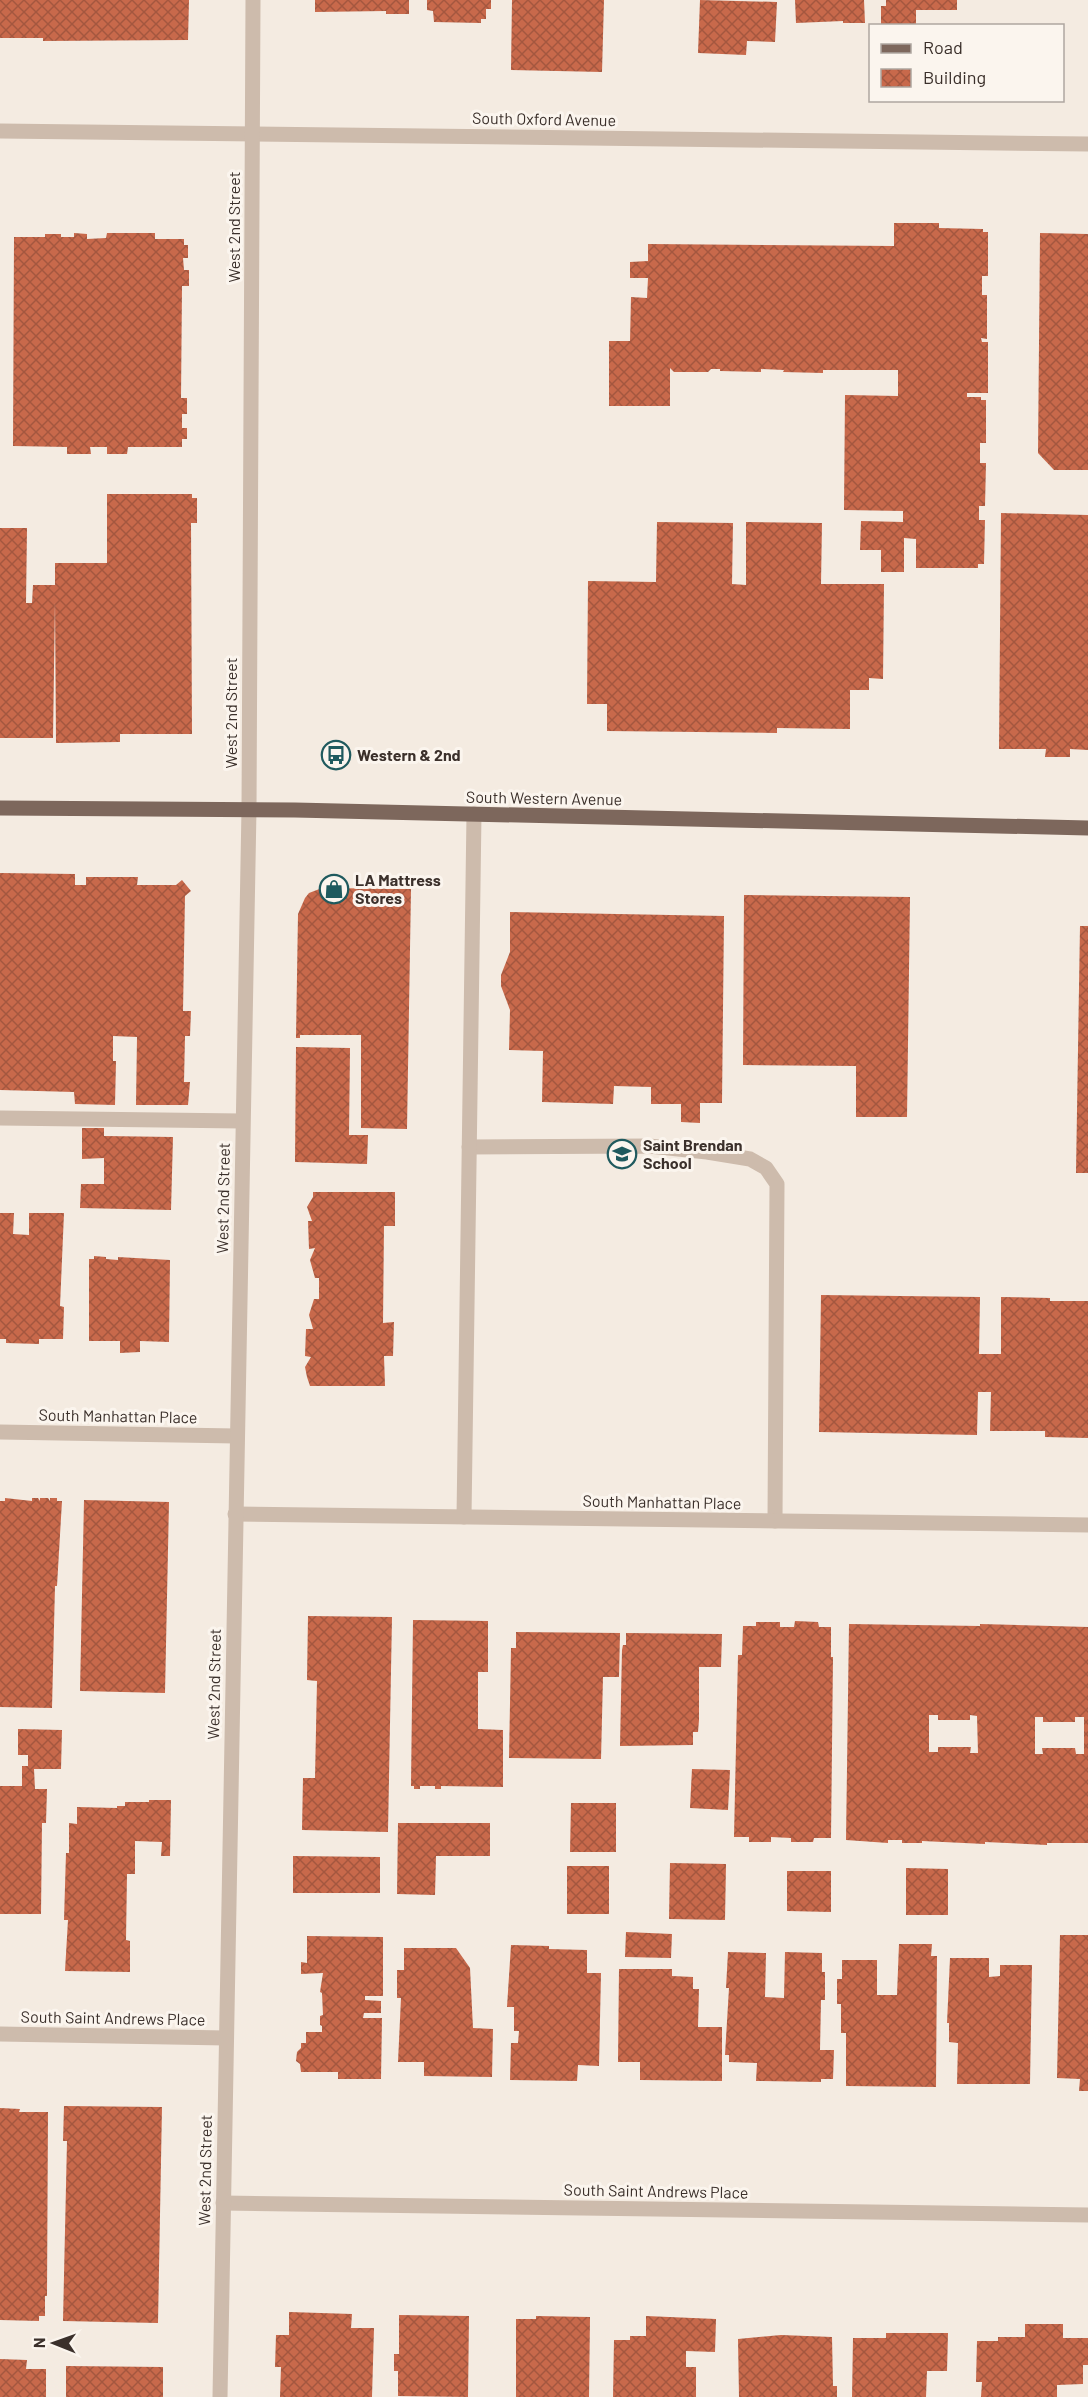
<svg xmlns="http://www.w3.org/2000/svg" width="1088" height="2397" viewBox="0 0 1088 2397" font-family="Barlow,sans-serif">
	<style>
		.building { fill: url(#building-cross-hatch); fill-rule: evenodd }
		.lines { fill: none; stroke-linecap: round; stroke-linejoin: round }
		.service { stroke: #cdbbac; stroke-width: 15 }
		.minor { stroke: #cdbbac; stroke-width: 15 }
		.tertiary { stroke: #cdbbac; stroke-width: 15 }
		.primary { stroke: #7d675c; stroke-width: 15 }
		.labels { text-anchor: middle; stroke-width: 6; stroke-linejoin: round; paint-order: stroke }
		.street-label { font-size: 16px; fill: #3b302b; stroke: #fbf5ee }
		.poi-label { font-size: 16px; font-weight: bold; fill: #3b302b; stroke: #fbf5ee; text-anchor: start }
	</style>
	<defs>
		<pattern id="building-cross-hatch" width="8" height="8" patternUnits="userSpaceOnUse" patternTransform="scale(1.5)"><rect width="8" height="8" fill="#c8694b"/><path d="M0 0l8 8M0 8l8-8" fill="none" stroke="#a4573f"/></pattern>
	</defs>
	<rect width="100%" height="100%" fill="#f4ebe1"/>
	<g class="building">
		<polygon points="0,0 189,0 188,40 43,41 43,38 0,38"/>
		<polygon points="315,0 409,0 409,14 386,14 386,11 315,12"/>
		<polygon points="427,0 491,0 491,9 486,9 486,19 481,19 481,23 434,22 433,11 427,10"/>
		<polygon points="512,0 604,0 602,72 511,70"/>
		<polygon points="700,0 777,2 775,42 747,41 746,55 698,53"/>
		<polygon points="795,0 864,0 865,23 843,23 843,21 796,23"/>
		<polygon points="886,0 957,0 957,10 916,10 916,26 881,26 881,6 886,6"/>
		<polygon points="894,223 939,223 939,228 983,229 983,232 988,232 988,276 982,276 982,295 987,295 987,339 981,338 982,342 988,342 988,393 967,393 967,397 981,397 981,400 986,400 986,443 980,443 980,463 986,463 985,506 979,506 979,520 985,520 984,564 978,564 978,568 916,568 916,539 904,538 904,572 881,572 881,550 860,550 861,521 903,522 903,511 844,510 845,395 898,396 898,370 823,370 823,373 783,372 784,370 761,369 761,372 720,371 720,369 711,369 708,372 674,372 670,368 670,406 609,406 609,341 630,341 631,297 647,298 648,278 630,278 630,262 648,261 648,244 894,246"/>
		<polygon points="74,233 87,234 87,239 106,238 107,233 155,233 155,239 184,239 184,245 188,245 188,258 183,258 184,270 189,270 189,286 182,286 181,398 187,398 187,414 182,414 182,428 187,428 187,439 182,439 182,447 128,447 127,454 107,454 107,447 90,447 91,454 67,454 67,447 13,446 14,237 45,237 45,234 61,234 61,237 74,237"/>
		<polygon points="1040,233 1088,234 1088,470 1054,470 1038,453"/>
		<polygon points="107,494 192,494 192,498 197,498 197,523 191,523 192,734 120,734 120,742 56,743 55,601 53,738 0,738 0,528 27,528 26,603 32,603 33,585 55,585 55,563 107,563"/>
		<polygon points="1001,513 1088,515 1088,750 1070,749 1070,757 1045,757 1046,749 999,749"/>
		<polygon points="657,522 733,523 732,584 746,585 746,522 822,523 821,584 884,584 883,679 869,678 869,690 850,690 850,729 777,728 777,733 607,731 607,704 587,704 588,581 656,582"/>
		<polygon points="0,873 75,874 75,885 86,885 86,877 138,877 137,885 176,885 182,880 191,891 185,896 183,1011 191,1011 190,1036 185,1036 184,1082 190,1082 188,1105 136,1105 137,1037 113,1036 113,1061 116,1061 115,1105 75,1104 74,1092 0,1090"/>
		<polygon points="322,888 411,889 407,1129 361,1128 361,1035 300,1035 300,1038 296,1038 298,914 305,898 309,893"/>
		<polygon points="744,895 910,897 907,1117 856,1117 856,1066 743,1065"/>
		<polygon points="510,912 724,916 722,1103 700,1103 700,1123 681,1122 681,1104 651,1104 651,1087 614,1086 613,1104 542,1102 543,1051 509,1050 510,1010 501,986 501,975 510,952"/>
		<polygon points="1080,926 1088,926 1088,1173 1076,1173"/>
		<polygon points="296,1047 350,1048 349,1135 368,1135 367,1164 295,1162"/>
		<polygon points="82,1128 104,1128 104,1136 173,1137 171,1210 80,1208 81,1184 104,1184 104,1158 82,1159"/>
		<polygon points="313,1192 395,1192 395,1226 384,1226 383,1323 394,1322 393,1356 384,1356 385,1386 310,1386 307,1377 305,1367 311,1357 305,1356 306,1329 313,1329 309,1315 314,1299 319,1299 319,1278 315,1278 310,1260 315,1248 309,1249 308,1221 312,1221 307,1207 313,1197"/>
		<polygon points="0,1213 14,1213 13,1234 29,1235 29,1213 64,1213 60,1306 64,1307 63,1339 39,1339 39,1344 6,1343 6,1339 0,1339"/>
		<polygon points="94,1256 106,1257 106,1259 118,1260 118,1257 170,1260 169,1342 140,1341 140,1352 120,1353 120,1341 89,1341 89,1259 94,1259"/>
		<polygon points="821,1295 980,1297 979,1354 1001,1354 1001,1297 1050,1298 1050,1301 1088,1301 1088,1438 1045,1437 1045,1431 990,1431 991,1392 978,1392 977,1435 819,1432"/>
		<polygon points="5,1498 32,1501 32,1498 38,1498 40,1501 40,1498 48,1498 50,1501 50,1498 57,1498 57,1501 62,1501 57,1586 55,1586 52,1708 0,1707 0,1501 5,1501"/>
		<polygon points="84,1500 169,1502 165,1693 80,1691"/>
		<polygon points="308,1616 392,1617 388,1832 302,1830 303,1778 315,1778 317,1681 307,1680"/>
		<polygon points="413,1620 488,1621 488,1672 478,1672 478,1729 503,1730 503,1787 441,1786 441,1789 435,1789 435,1786 420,1786 420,1789 414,1789 414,1786 411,1786"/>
		<polygon points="795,1621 818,1622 819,1627 831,1627 831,1657 833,1657 831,1838 814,1838 813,1842 791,1842 791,1838 771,1837 771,1842 749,1842 749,1837 734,1837 738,1655 742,1655 743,1626 756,1626 756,1622 780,1622 780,1627 794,1627"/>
		<path d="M849,1624L980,1626V1624L1088,1627V1843H1047V1845L985,1842V1844L922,1841V1843H902V1840H888V1843L846,1840ZM929,1715H938V1720H970V1715L977,1716L978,1753H970L971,1747H938V1752H929ZM1035,1717H1043V1722H1075V1717H1084V1754H1076L1075,1748H1042L1043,1754H1035Z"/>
		<polygon points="516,1632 620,1633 619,1677 603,1677 601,1759 509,1758 511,1648 516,1648"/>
		<polygon points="626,1633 722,1634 721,1667 699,1667 699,1720 698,1732 693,1732 693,1745 620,1746 622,1650 623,1645 626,1645"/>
		<polygon points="18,1729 62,1730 61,1769 34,1769 35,1789 47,1789 46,1823 42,1823 41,1914 0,1914 0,1786 22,1786 22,1766 28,1766 28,1755 18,1755"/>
		<polygon points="692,1769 730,1770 728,1810 690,1808"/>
		<polygon points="149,1800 171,1800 170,1856 161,1856 162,1842 135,1841 135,1874 127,1874 126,1940 130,1941 130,1972 65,1971 68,1920 64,1920 66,1853 69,1853 69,1823 77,1824 77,1807 117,1808 117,1806 125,1806 125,1802 149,1802"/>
		<polygon points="571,1803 616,1803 616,1852 570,1852"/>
		<polygon points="398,1823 490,1823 490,1856 436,1856 435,1895 397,1894"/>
		<polygon points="293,1856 380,1857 380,1893 293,1893"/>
		<polygon points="670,1863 726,1864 725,1920 669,1919"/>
		<rect x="567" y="1866" width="42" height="48"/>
		<polygon points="906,1868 948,1869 948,1915 906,1915"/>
		<polygon points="787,1871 831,1871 831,1912 787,1911"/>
		<polygon points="626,1932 672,1934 671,1958 625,1957"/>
		<polygon points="1060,1935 1088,1935 1088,2091 1079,2091 1080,2079 1057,2078"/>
		<polygon points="307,1936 383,1937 383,1996 365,1996 365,2000 381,2001 381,2013 364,2013 363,2018 382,2018 381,2079 338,2079 338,2072 301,2072 300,2064 296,2061 297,2052 301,2048 301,2043 306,2043 306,2032 322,2032 322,2026 320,2025 320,2016 323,2015 322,1993 320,1992 323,1973 301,1974 301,1962 307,1963"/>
		<polygon points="899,1944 932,1944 931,1956 937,1956 936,2087 846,2086 846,2033 841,2033 841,2004 837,2004 837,1979 842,1979 842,1960 877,1960 877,1995 897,1995"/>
		<polygon points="511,1945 549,1946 549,1949 587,1950 587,1973 601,1973 599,2066 578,2065 577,2081 510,2080 511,2043 518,2043 519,2031 514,2031 514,2007 507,2007"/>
		<polygon points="404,1948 456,1948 470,1968 473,2028 493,2029 492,2077 424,2076 424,2062 398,2062 401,1998 397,1998 397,1970 404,1970"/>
		<polygon points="728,1952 766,1953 765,1997 784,1998 785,1952 822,1953 822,1972 825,1972 825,2000 821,2000 820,2050 834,2050 833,2079 821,2079 821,2082 756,2081 757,2063 729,2062 729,2055 725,2055 729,1988 726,1988"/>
		<polygon points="950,1958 989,1958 989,1977 1000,1976 1000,1965 1032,1965 1030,2084 957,2084 958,2043 949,2042 949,2023 947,2023"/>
		<polygon points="619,1969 672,1969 672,1976 693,1977 693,1989 699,1989 698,2027 722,2027 722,2081 640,2080 640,2062 618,2062"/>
		<polygon points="64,2106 162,2107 158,2323 63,2321 67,2141 63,2141"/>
		<polygon points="0,2108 20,2109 19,2112 48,2112 47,2296 45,2296 45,2316 39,2316 39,2321 0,2320"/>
		<polygon points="289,2312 352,2314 351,2328 374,2328 372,2397 280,2397 281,2367 275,2367 276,2335 289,2335"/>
		<polygon points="399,2315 469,2316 468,2397 398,2396 398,2371 394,2371 394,2354 399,2354"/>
		<polygon points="536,2316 590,2317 589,2397 516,2397 516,2319 536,2319"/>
		<polygon points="646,2316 716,2319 715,2352 686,2351 686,2367 696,2367 696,2397 613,2397 614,2340 630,2340 630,2336 646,2336"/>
		<polygon points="1025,2324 1063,2324 1063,2338 1088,2338 1088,2365 1083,2365 1083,2384 1057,2385 1057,2397 981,2397 982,2382 976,2382 977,2341 998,2341 998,2337 1025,2337"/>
		<polygon points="886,2333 948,2333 947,2371 927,2371 926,2397 852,2397 853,2338 886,2338"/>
		<polygon points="781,2335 832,2337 833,2386 837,2386 837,2397 739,2397 738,2339"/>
		<polygon points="0,2359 27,2360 26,2369 46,2369 46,2397 0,2397"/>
		<polygon points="66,2366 163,2367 163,2397 66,2397"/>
	</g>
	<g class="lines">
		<g class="service">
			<polyline points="0,1118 242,1121"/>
			<polyline points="469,1147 649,1146 707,1152 750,1159 766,1168 777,1184 775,1521"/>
			<polyline points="464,1517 474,814"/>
		</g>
		<g class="minor">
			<polyline points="0,131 1088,144"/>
			<polyline points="0,1432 236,1436"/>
			<polyline points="235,1514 1088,1525"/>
			<polyline points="0,2034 226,2038"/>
			<polyline points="223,2203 1088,2215"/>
		</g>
		<polyline class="tertiary" points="220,2397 249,809 253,0"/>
		<polyline class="primary" points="0,808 295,810 1088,828"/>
	</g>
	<defs>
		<g id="bus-ring" transform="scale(1.5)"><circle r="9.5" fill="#fbf5ee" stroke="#1f5a5e" stroke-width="1.5"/><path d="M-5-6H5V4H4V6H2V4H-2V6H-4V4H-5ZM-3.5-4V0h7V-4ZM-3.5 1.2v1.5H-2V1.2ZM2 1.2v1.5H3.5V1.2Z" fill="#1f5a5e"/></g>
		<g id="shop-ring" transform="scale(1.5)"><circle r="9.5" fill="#fbf5ee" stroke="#1f5a5e" stroke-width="1.5"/><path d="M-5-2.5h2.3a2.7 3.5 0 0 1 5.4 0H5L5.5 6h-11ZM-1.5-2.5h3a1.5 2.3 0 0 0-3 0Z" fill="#1f5a5e"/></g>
		<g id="school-ring" transform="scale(1.5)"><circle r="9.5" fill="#fbf5ee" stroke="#1f5a5e" stroke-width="1.5"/><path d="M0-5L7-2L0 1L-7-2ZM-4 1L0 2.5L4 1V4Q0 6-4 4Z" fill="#1f5a5e"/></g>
	</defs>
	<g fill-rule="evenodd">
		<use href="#bus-ring" x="336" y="755"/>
		<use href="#shop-ring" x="334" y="889"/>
		<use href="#school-ring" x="622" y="1154"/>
	</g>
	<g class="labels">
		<g class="street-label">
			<text transform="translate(544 119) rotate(1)" y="6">South Oxford Avenue</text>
			<text transform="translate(234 227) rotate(-90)" y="6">West 2nd Street</text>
			<text transform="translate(231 713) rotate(-90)" y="6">West 2nd Street</text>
			<text transform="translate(544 798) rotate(1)" y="6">South Western Avenue</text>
			<text transform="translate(223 1198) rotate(-89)" y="6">West 2nd Street</text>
			<text transform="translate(118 1416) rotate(1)" y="6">South Manhattan Place</text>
			<text transform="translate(662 1502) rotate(1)" y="6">South Manhattan Place</text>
			<text transform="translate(214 1684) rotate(-89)" y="6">West 2nd Street</text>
			<text transform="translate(113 2018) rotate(1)" y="6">South Saint Andrews Place</text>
			<text transform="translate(205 2170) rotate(-89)" y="6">West 2nd Street</text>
			<text transform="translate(656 2191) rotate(1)" y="6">South Saint Andrews Place</text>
		</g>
		<g class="poi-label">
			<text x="357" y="761">Western &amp; 2nd</text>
			<text x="355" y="886">LA Mattress<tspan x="355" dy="18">Stores</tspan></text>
			<text x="643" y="1151">Saint Brendan<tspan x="643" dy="18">School</tspan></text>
		</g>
	</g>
	<rect x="869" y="24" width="195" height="78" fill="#fbf5ee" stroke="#aea6a0" stroke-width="1.5"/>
	<rect x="881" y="44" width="30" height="9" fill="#7d675c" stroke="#aea6a0" stroke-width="1.5"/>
	<text x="923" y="54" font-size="18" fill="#3b302b">Road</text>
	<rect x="881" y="69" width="30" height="18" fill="url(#building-cross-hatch)" stroke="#aea6a0" stroke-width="1.5"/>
	<text x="923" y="84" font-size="18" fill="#3b302b">Building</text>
	<g transform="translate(54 2343) rotate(271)" stroke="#fbf5ee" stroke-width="4.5" paint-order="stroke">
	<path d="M0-4.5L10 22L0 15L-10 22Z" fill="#3b302b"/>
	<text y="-9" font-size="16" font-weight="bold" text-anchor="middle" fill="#3b302b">N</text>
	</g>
</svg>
